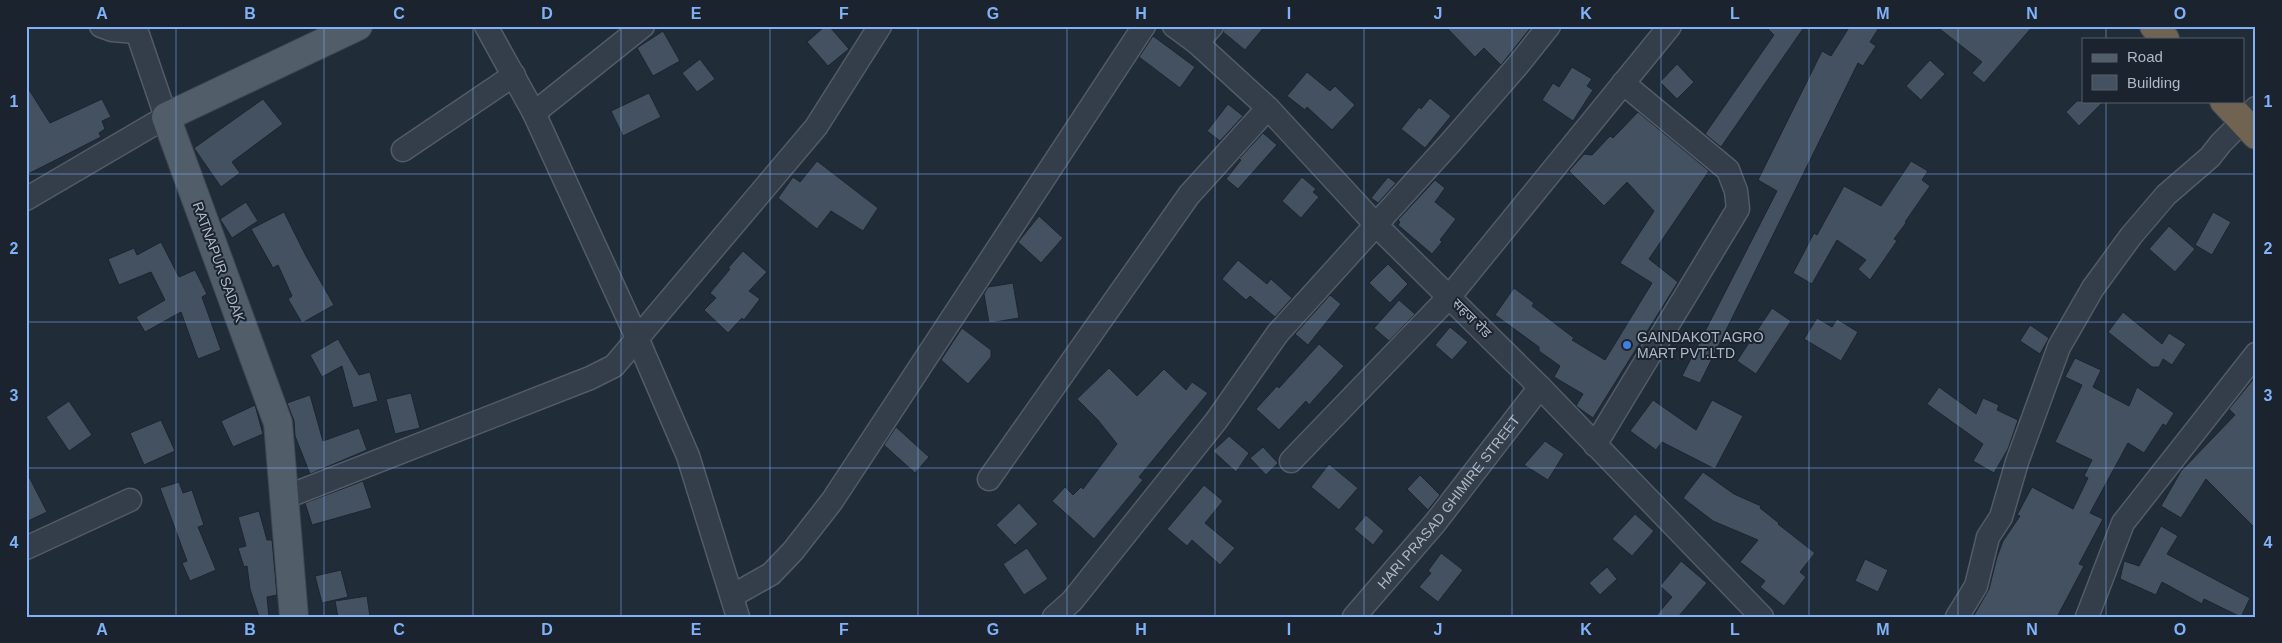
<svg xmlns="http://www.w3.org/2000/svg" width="2282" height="643" viewBox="0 0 2282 643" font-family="Arial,'Noto Sans Devanagari',sans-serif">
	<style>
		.building { fill: #445161; stroke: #1c2530 }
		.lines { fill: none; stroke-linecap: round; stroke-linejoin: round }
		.minor-casing { stroke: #525b67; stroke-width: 25 }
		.major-casing { stroke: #3e4753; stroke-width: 30 }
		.highway-casing { stroke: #3f4854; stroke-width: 30 }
		.minor { stroke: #343e4a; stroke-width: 22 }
		.major { stroke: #525d6a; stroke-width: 28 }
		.highway { stroke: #706351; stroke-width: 28 }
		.grid { fill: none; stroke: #81b2f9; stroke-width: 1; stroke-opacity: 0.55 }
		.shop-dot { fill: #3f7fe0; stroke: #1a232e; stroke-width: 2 }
		.labels { text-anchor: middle; stroke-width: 4; stroke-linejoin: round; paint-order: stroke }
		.street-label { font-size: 14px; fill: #afb8c6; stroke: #1a232e }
		.poi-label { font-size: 14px; fill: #afb8c6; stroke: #1a232e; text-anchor: start }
		.neatline { fill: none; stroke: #81b2f9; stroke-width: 2 }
		.grid-label { font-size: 16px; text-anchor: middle; font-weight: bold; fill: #81b2f9 }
	</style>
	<rect width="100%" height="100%" fill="#212c39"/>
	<g class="building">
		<polygon points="825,26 829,26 849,49 828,66 807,42"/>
		<polygon points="1225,26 1265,26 1245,50 1223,32"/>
		<polygon points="1445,26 1532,26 1501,65 1484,48 1475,57"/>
		<polygon points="1765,26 1805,26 1721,147 1705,134 1774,35"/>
		<polygon points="1850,26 1880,26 1870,42 1876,46 1863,66 1858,63 1700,383 1682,376 1777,191 1758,180 1822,51 1831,56"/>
		<polygon points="1936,26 2033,26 1984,83 1972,73 1982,62"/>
		<polygon points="663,31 680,61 653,76 637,48"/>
		<polygon points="1153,36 1195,67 1180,88 1139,57"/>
		<polygon points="700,59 715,79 697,92 682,73"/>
		<polygon points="1930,60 1945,74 1921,100 1906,86"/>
		<polygon points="1677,64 1694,82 1677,99 1660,82"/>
		<polygon points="1572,67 1592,79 1587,86 1593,90 1573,121 1542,100 1553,83 1559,87"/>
		<polygon points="1307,72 1330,91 1335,86 1355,105 1332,130 1307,107 1305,110 1287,96"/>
		<polygon points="26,85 50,123 102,99 111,117 102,121 105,129 99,133 101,137 26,175"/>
		<polygon points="649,93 661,117 623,136 611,111"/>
		<polygon points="1430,98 1451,116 1425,148 1401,129 1419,107 1421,109"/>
		<polygon points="263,99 283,124 232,162 240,173 221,187 194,148"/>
		<polygon points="2077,101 2104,101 2079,126 2066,112"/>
		<polygon points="1228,104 1243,116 1220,141 1207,131"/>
		<polygon points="1638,112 1709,171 1649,259 1678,282 1593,418 1576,406 1583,394 1554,377 1560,366 1539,351 1539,347 1495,315 1514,288 1534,303 1532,306 1574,338 1572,340 1605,360 1652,283 1620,263 1654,211 1627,182 1604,206 1569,171 1584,154 1592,155 1610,136 1613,138"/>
		<polygon points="1263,133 1277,145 1238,189 1226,179 1241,160 1239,159"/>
		<polygon points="817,161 878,208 863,231 831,211 817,229 778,198 793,177 800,182"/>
		<polygon points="1911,161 1928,171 1922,180 1930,186 1905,222 1906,223 1894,239 1897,241 1870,280 1858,269 1866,260 1837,240 1812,284 1793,273 1814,233 1817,235 1844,186 1881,206"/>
		<polygon points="1302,177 1316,189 1313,192 1319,197 1301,218 1282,201"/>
		<polygon points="1388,177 1396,183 1378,203 1371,198"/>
		<polygon points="1435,180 1445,188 1435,202 1456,219 1440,240 1442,242 1432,254 1398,225 1400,222 1398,220"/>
		<polygon points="246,202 258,221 232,238 220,219"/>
		<polygon points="284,212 306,256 334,305 302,323 288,299 292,296 278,265 273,268 251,229"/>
		<polygon points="2213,212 2231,222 2212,255 2195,245"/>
		<polygon points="1039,216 1063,238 1041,263 1018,242"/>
		<polygon points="2169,226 2195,249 2175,272 2149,249"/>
		<polygon points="161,242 179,277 195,270 207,294 202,297 221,350 198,359 181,312 145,332 136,317 165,300 151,272 119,285 108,259 134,248 137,255"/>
		<polygon points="743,251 767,272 749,291 760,299 744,320 742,318 728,333 704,310 716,298 710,293 730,269 728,268"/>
		<polygon points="1238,260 1267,284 1271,279 1292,298 1275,317 1250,296 1246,300 1222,279"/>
		<polygon points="1388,264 1408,284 1390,303 1369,283"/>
		<polygon points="1013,283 1019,318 989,323 984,294 988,287"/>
		<polygon points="1330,295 1341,304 1308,345 1295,334"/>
		<polygon points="1399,300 1415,314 1389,341 1374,328"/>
		<polygon points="1772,308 1791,321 1756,374 1737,361"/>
		<polygon points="2123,312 2162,344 2169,333 2186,344 2172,365 2163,359 2159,367 2152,367 2108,332"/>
		<polygon points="1817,318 1832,327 1837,319 1858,332 1841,361 1804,339"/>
		<polygon points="2030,325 2049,338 2040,354 2020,341"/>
		<polygon points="1450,327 1468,342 1452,360 1435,345"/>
		<polygon points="962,328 991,350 991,357 968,384 941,360"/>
		<polygon points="338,339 359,375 370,372 378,401 353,408 342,366 322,377 310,355"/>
		<polygon points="1319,344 1344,366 1309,405 1306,401 1279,430 1256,409 1277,386 1279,388"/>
		<polygon points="2075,358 2101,370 2093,387 2129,406 2137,387 2174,413 2166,426 2163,424 2144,453 2128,443 2090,513 2103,519 2079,564 2084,566 2057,617 1973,617 1989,589 1997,557 2003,541 2020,516 2017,515 2032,487 2073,509 2088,478 2084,476 2092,460 2055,442 2082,385 2065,377"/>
		<polygon points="1109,368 1137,396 1164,369 1186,390 1192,382 1208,393 1139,477 1143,480 1094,539 1052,501 1065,487 1073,495 1081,487 1083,489 1117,444 1098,420 1077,399"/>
		<polygon points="2256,376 2256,529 2206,479 2181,518 2161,506 2181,471 2235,415 2229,409"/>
		<polygon points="1939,387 1976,414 1983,398 1999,405 1997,410 2018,420 2008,449 1994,473 1973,461 1983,444 1927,404"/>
		<polygon points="411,393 420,428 395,434 386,399"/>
		<polygon points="310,395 323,441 359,428 367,450 310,474 295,436 294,421 287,403"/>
		<polygon points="1653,400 1696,430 1712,400 1743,416 1715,469 1662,442 1656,450 1630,431"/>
		<polygon points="69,401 92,435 69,451 46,417"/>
		<polygon points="255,405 263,434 233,447 221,421"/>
		<polygon points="161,420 175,451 144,465 130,433"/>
		<polygon points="896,427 929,457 915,473 884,445"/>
		<polygon points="1229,436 1249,453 1236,472 1213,451"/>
		<polygon points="1545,441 1564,454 1548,480 1524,465"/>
		<polygon points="1263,447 1278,463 1266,475 1250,458"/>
		<polygon points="1329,464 1358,488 1339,510 1311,487"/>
		<polygon points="26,471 47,512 26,522"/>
		<polygon points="1703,472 1734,494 1761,506 1760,508 1779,523 1778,524 1815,553 1800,572 1806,577 1784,606 1760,587 1765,581 1740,562 1758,540 1713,521 1683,498"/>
		<polygon points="1420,475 1440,495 1428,510 1407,489"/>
		<polygon points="363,481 372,508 312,525 305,503"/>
		<polygon points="179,482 183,493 192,490 204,525 198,527 216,570 190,581 182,563 187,561 160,488"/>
		<polygon points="1204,485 1223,501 1205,523 1235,548 1220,565 1192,540 1187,546 1167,529"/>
		<polygon points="1019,503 1038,524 1015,545 996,525"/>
		<polygon points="259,511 267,540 272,540 277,595 267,597 269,617 259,617 250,589 247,566 244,567 238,548 246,546 238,517"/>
		<polygon points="1635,514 1654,531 1632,556 1612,539"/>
		<polygon points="1366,515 1384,531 1373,545 1354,529"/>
		<polygon points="2161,526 2178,536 2167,554 2250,598 2241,617 2204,599 2202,604 2162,582 2156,595 2120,579 2124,561 2139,566"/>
		<polygon points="1027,548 1048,579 1024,595 1003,564"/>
		<polygon points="1441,553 1463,570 1438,602 1419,587 1431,573 1428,571"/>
		<polygon points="1865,559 1888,570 1878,592 1855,581"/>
		<polygon points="1681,561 1707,583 1678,617 1655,617 1672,597 1660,586"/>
		<polygon points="1607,567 1617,579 1600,595 1589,583"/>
		<polygon points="341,570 348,597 322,603 315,576"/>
		<polygon points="367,596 370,617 338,617 335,601"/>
	</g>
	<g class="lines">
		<g class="minor-casing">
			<g id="minor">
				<polyline points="101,26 112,30 136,32"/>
				<polyline points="486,26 534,113 638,340 688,456 738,617"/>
				<polyline points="1174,26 1197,43 1268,108 1377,226 1540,387 1762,617"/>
				<polyline points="1197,43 1212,26"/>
				<polyline points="534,113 643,26"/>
				<polyline points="403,150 514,75"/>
				<polyline points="26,199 166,117 135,26"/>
				<polyline points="1595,445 1738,209 1736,191 1728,170 1623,83"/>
				<polyline points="1291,461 1450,296 1670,26"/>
				<polyline points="989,479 1189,195 1268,108"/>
				<polyline points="286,497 590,378 614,366 816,127 880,26"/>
				<polyline points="26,548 130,500"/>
				<polyline points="732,596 771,574 793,551 832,501 1144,26"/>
				<polyline points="1054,617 1072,601 1216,421 1278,333 1450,143 1518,65 1549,26"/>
				<path id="s1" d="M1354,617L1435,523L1540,387"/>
				<polyline points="1957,617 1976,586 1988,537 2001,517 2017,462 2059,347 2093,288 2131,236 2166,195 2210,157 2221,143 2256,108"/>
				<polyline points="2087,617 2123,523 2256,354"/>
			</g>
		</g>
		<g class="major-casing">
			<polyline id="major" points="294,617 278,423 166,117 358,26"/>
		</g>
		<g class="highway-casing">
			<g id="highway">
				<polyline points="2154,26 2165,39"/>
				<polyline points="2224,101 2256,135"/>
			</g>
		</g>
		<use href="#minor" class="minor"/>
		<use href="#major" class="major"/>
		<use href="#highway" class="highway"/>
	</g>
	<path class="grid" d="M176,26V617M324,26V617M473,26V617M621,26V617M770,26V617M918,26V617M1067,26V617M1215,26V617M1364,26V617M1512,26V617M1661,26V617M1809,26V617M1958,26V617M2106,26V39M2106,101V617M26,174H2256M26,322H2256M26,468H2256"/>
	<circle class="shop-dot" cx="1627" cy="345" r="5"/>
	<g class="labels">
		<g class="street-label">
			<text transform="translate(219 262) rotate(70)" y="5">RATNAPUR SADAK</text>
			<text transform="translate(1472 318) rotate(45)" y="5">सहज रोड</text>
			<text dy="5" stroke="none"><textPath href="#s1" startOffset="149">HARI PRASAD GHIMIRE STREET</textPath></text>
		</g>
		<g class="poi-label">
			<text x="1637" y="342">GAINDAKOT AGRO<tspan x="1637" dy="16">MART PVT.LTD</tspan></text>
		</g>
	</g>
	<rect width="2282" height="643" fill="none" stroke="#1a232e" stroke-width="55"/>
	<rect x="2082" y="38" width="162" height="65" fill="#1a232e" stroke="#565f6b"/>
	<rect x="2092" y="54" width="25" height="8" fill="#525d6a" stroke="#565f6b"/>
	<text x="2127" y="62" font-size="15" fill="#afb8c6">Road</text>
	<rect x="2092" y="75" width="25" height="15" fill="#445161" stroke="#565f6b"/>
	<text x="2127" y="88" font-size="15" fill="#afb8c6">Building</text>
	<rect x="28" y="28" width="2226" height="588" class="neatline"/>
	<g class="grid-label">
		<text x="102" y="19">A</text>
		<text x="250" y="19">B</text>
		<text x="399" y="19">C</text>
		<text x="547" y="19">D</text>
		<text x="696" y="19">E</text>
		<text x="844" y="19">F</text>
		<text x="993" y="19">G</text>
		<text x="1141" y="19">H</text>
		<text x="1289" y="19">I</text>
		<text x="1438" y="19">J</text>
		<text x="1586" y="19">K</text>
		<text x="1735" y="19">L</text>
		<text x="1883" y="19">M</text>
		<text x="2032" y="19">N</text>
		<text x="2180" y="19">O</text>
		<text x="14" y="107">1</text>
		<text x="2268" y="107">1</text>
		<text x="14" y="254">2</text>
		<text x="2268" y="254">2</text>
		<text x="14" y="401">3</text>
		<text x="2268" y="401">3</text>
		<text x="14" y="548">4</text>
		<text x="2268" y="548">4</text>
		<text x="102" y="635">A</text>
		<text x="250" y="635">B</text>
		<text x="399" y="635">C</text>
		<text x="547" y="635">D</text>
		<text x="696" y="635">E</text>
		<text x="844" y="635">F</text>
		<text x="993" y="635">G</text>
		<text x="1141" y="635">H</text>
		<text x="1289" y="635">I</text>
		<text x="1438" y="635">J</text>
		<text x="1586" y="635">K</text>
		<text x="1735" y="635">L</text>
		<text x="1883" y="635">M</text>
		<text x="2032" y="635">N</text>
		<text x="2180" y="635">O</text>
	</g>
</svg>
